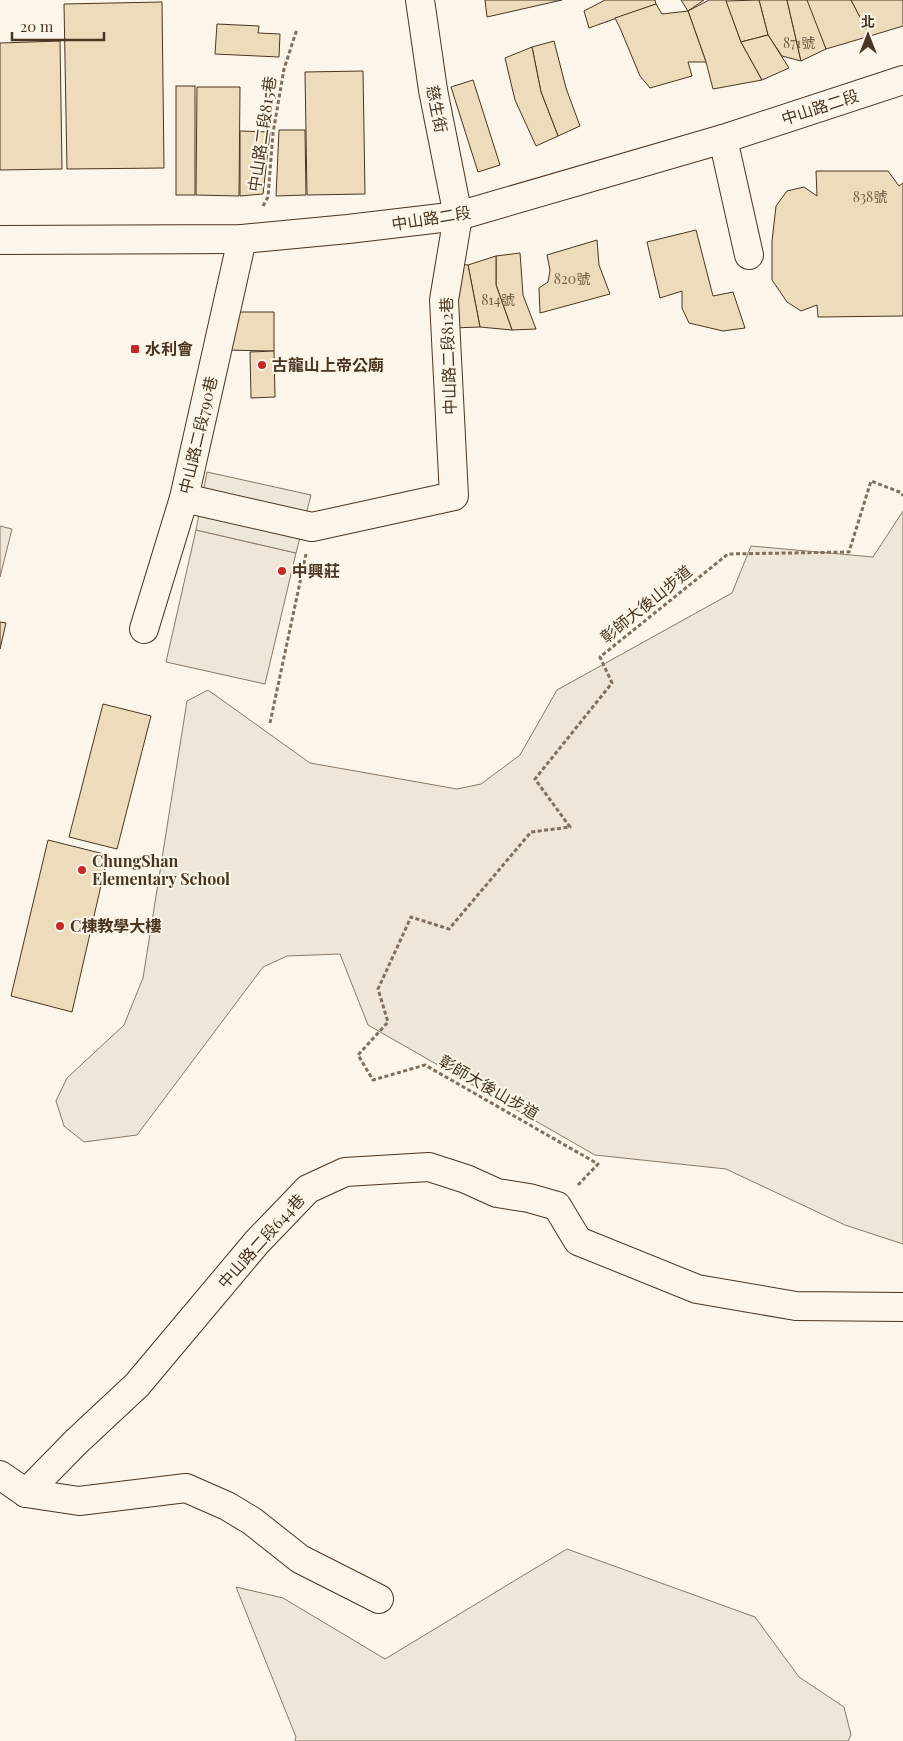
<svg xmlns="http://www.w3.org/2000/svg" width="903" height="1741" viewBox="0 0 903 1741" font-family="'Playfair Display','Noto Sans TC',serif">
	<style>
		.green { fill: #ede6d9; stroke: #887966 }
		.parking { fill: #ede7d9; stroke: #887966 }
		.building { fill: #ecdcbc; stroke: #4a3520 }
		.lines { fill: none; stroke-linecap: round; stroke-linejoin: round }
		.minor-casing { stroke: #4a3520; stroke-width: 30 }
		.major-casing { stroke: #4a3520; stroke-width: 30 }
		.path { stroke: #7f6f5c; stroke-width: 3; stroke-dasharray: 4 2.5; stroke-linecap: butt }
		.minor { stroke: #fbf6e9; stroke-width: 28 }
		.major { stroke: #fbf6e9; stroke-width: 28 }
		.poi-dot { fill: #c62828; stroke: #fbf6e9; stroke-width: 2 }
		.labels { text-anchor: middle; stroke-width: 4; stroke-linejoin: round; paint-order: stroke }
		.number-label { font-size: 14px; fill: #725f47 }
		.street-label { font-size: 16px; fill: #4a3520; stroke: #fbf6e9 }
		.poi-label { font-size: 16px; font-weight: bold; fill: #4a3520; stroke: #fbf6e9; text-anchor: start }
	</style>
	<rect width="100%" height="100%" fill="#fbf6e9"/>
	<g class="green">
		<polygon points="903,511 903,1244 845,1225 726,1169 595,1155 368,1025 340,954 287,956 263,967 137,1135 84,1142 64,1126 56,1101 67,1078 124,1025 143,978 187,701 208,690 310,763 457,789 481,784 520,755 557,690 732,593 751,546 873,557"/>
		<polygon points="0,526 12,529 0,577"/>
		<polygon points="196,530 296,553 265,684 166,662"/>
		<polygon points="567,1549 755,1617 799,1677 844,1707 851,1735 848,1741 295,1741 296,1737 236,1587 283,1598 385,1659"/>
	</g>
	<polygon class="parking" points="207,472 311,495 296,553 196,530"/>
	<g class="building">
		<polygon points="485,0 562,0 487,17"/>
		<polygon points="605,0 655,0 656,4 589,28 584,11"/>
		<polygon points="681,0 704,0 688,11"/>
		<polygon points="709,0 726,0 741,42 762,80 713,89 706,62 688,11"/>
		<polygon points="759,0 787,0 801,61 782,56 768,35"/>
		<polygon points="759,0 768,35 741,42 726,1"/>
		<polygon points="787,0 810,0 826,49 801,61"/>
		<polygon points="807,0 851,0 870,36 826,49"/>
		<polygon points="851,0 903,0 903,26 870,36"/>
		<polygon points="162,2 164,168 67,169 64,4"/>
		<polygon points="656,4 662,14 688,11 706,62 688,62 692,76 650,88 640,76 620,28 615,18"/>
		<polygon points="217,24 259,26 258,33 280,34 279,57 215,54"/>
		<polygon points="768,35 789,68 762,80 741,42"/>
		<polygon points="60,41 62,169 0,170 0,43"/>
		<polygon points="554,41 566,88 580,126 558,136 541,92 532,47"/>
		<polygon points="532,47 541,92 558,136 536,146 515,100 505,58"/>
		<polygon points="363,71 365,194 307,195 305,72"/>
		<polygon points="473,80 500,165 478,172 451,87"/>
		<rect x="176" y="86" width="19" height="109"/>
		<polygon points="197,87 240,87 239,196 196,195"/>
		<polygon points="279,130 305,130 306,195 276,196"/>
		<polygon points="240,131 270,132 263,194 240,196"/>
		<polygon points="816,171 888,171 899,186 903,183 903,316 818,317 817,305 801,311 787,302 772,280 772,241 776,206 787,191 804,187 817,196"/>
		<polygon points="696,230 713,296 733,292 745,328 723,331 689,323 682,308 682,291 660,298 647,242"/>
		<polygon points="597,240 599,265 610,294 540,313 539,288 548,282 550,270 547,255"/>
		<polygon points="520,253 523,295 536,329 512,330 496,285 496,256"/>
		<polygon points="496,256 496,285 512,330 480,327 468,265"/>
		<polygon points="452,263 468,265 480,327 452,328"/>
		<polygon points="236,312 274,312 274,351 224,350"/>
		<polygon points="274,351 275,397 251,398 250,352"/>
		<polygon points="0,622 6,623 0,649"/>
		<polygon points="103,704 151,716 117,849 69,837"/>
		<polygon points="48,840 108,855 72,1012 11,996"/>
	</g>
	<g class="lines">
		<g class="minor-casing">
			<g id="minor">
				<polyline points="723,139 749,255"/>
				<polyline points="184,498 312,527 454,496 444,300 458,216 433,90 420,0"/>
				<polyline points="144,629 184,498 242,239"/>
				<polyline points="0,1475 26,1493 79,1501 186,1488 227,1506 252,1521 300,1559 379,1599"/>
				<polyline points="26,1493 76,1442 137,1385 257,1242 308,1189 345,1172 429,1167 466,1179 497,1193 529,1198 557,1206 578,1241 697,1289 796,1306 903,1307"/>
			</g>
		</g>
		<g class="major-casing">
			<polyline id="major" points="0,240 242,239 348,229 458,216 723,139 903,80"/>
		</g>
		<g class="path">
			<polyline points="263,206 268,197 273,133 284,69 297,29"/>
			<polyline points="270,723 306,554"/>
			<polyline points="578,1185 598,1164 425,1065 373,1080 358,1055 388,1022 378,989 411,917 449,929 531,832 570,827 535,779 612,683 600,657 728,554 849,552 871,481 902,493 903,496"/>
		</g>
		<use href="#minor" class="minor"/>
		<use href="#major" class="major"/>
	</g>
	<g class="poi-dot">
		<rect x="130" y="344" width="10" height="10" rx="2.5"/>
		<circle cx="262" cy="365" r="5"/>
		<circle cx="282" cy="571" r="5"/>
		<circle cx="82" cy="870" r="5"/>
		<circle cx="60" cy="926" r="5"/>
	</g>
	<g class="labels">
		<g class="number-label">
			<text x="799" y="48">871號</text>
			<text x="870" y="202">838號</text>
			<text x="572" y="284">820號</text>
			<text x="498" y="305">814號</text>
		</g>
		<g class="street-label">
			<text transform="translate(820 107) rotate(-18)" y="6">中山路二段</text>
			<text transform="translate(437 109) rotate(79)" y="6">慈生街</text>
			<text transform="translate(262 134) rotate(-82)" y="6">中山路二段815巷</text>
			<text transform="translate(431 218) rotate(-9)" y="6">中山路二段</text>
			<text transform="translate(448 356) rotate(-92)" y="6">中山路二段812巷</text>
			<text transform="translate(198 435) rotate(-77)" y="6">中山路二段790巷</text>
			<text transform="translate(646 604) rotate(-39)" y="6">彰師大後山步道</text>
			<text transform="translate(489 1087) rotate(30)" y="6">彰師大後山步道</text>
			<text transform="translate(261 1241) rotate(-48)" y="6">中山路二段644巷</text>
		</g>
		<g class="poi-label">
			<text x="145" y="355">水利會</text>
			<text x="272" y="371">古龍山上帝公廟</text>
			<text x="292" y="577">中興莊</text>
			<text x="92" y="867">ChungShan<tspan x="92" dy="18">Elementary School</tspan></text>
			<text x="70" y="932">C棟教學大樓</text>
		</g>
	</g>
	<g transform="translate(868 35)" stroke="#fbf6e9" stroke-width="4" paint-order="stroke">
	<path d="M0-4L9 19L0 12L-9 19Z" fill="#4a3520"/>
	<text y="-8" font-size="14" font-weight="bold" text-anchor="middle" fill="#4a3520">北</text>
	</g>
	<path d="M12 32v8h92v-8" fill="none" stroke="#4a3520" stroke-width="2.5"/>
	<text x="20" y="32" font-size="15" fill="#4a3520" stroke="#fbf6e9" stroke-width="4" paint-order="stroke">20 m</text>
</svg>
